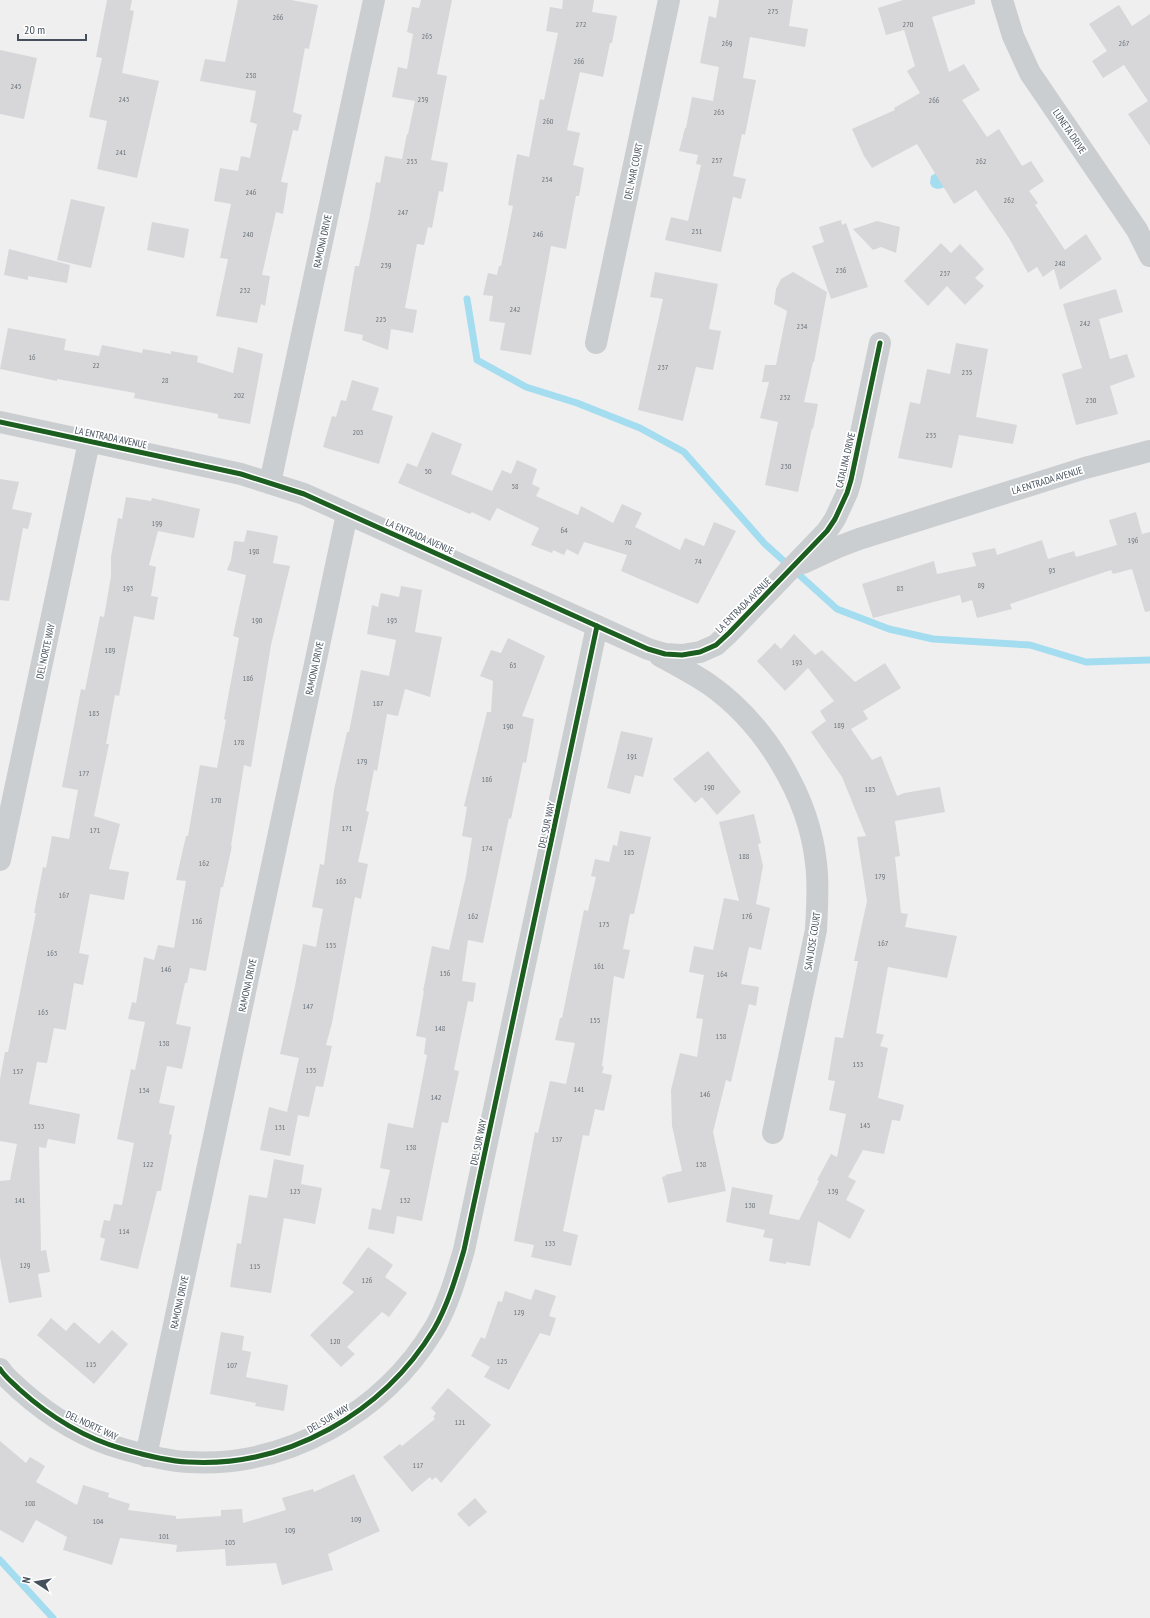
<svg xmlns="http://www.w3.org/2000/svg" width="1150" height="1618" viewBox="0 0 1150 1618" font-family="'PT Sans Narrow',sans-serif">
	<style>
		.water { fill: #a5ddf0 }
		.lines { fill: none; stroke-linecap: round; stroke-linejoin: round }
		.stream { stroke: #a5ddf0; stroke-width: 7 }
		.building { fill: #d7d7d9 }
		.street { stroke: #cbced0; stroke-width: 22 }
		.cycleway-casing { stroke: #fff; stroke-width: 8 }
		.cycleway { stroke: #1b5e20; stroke-width: 5 }
		.labels { text-anchor: middle; stroke-width: 3.5; stroke-linejoin: round; paint-order: stroke }
		.number-label { font-size: 8px; fill: #6b737c }
		.street-label { font-size: 10px; fill: #45505c; stroke: #fff }
	</style>
	<rect width="100%" height="100%" fill="#f0efef"/>
	<path class="water" d="M940,170L959,177C951,182 942,193 932,187L930,183L931,176Z"/>
	<g class="lines">
		<g class="stream">
			<polyline points="467,299 477,360 526,387 577,403 640,428 684,452 764,543 837,609 889,629 933,639 1030,645 1086,662 1150,660"/>
			<polyline points="0,1560 53,1618"/>
		</g>
	</g>
	<g class="building">
		<polygon points="107,0 132,0 130,10 134,11 122,73 159,81 137,178 97,169 107,121 89,117 102,58 96,57"/>
		<polygon points="238,0 291,0 318,5 309,49 305,48 293,112 302,115 298,131 293,130 281,182 288,183 283,214 276,212 262,275 270,276 265,306 261,304 257,323 216,316 228,259 220,258 231,204 214,201 220,168 238,171 241,156 250,158 257,124 250,122 256,91 200,81 205,59 225,62"/>
		<polygon points="421,0 452,0 437,74 447,76 431,160 448,163 443,192 439,191 432,228 428,227 424,245 417,244 405,308 417,310 413,333 391,329 388,350 362,340 363,335 344,331 355,266 359,266 369,220 376,182 380,183 385,156 402,159 407,134 408,134 415,101 392,97 398,67 407,69 413,34 407,32 412,7 419,8"/>
		<polygon points="563,0 594,0 592,12 617,16 612,43 610,43 603,77 580,72 567,130 580,133 573,165 584,168 579,196 576,196 566,249 551,246 531,355 500,350 505,323 489,321 493,296 483,295 488,273 497,275 499,266 501,266 513,206 508,205 517,154 529,157 540,99 544,100 558,33 546,31 550,7 562,9"/>
		<polygon points="719,0 793,0 789,26 808,29 805,47 750,37 743,78 756,80 745,135 742,134 733,176 746,179 741,199 733,197 721,252 665,240 671,217 688,221 701,165 696,164 698,155 679,151 685,128 686,128 692,97 713,101 719,67 700,63 709,16 716,18"/>
		<polygon points="903,0 975,0 975,4 932,17 949,72 964,64 980,90 962,100 987,137 999,129 1022,166 1031,161 1044,181 1029,191 1038,203 1035,205 1065,250 1086,234 1102,259 1060,290 1054,269 1043,277 1037,267 1028,273 1009,238 976,190 954,204 917,144 872,168 864,156 852,129 895,110 894,108 920,93 907,71 915,66 904,30 886,35 878,8"/>
		<polygon points="1119,5 1132,26 1150,14 1150,146 1128,114 1148,101 1124,65 1103,78 1092,61 1107,51 1089,24"/>
		<polygon points="0,50 37,58 24,119 0,114"/>
		<polygon points="71,199 105,207 91,268 57,260"/>
		<polygon points="841,220 842,225 846,223 868,287 831,299 812,246 824,242 819,227"/>
		<polygon points="877,221 900,227 896,253 881,247 873,250 853,229"/>
		<polygon points="152,222 189,229 184,258 147,250"/>
		<polygon points="941,243 951,253 960,244 984,269 975,278 984,286 965,305 947,286 928,306 904,281"/>
		<polygon points="9,249 70,265 67,283 28,276 28,280 4,275"/>
		<polygon points="655,272 718,284 709,329 721,331 713,370 696,367 683,421 638,410 663,299 650,297"/>
		<polygon points="793,272 827,292 814,362 813,362 804,402 818,404 813,429 812,428 798,492 765,485 778,422 760,418 769,382 762,382 765,365 776,365 787,311 774,304 776,289 781,279"/>
		<polygon points="1116,289 1123,312 1099,319 1110,359 1127,354 1135,377 1110,386 1118,414 1076,425 1062,374 1082,368 1063,304"/>
		<polygon points="8,328 66,339 64,350 99,356 102,345 142,353 143,349 171,354 171,351 198,356 197,362 233,373 238,347 263,354 250,424 218,418 218,414 134,398 135,393 57,379 57,381 0,369"/>
		<polygon points="956,343 988,349 976,417 1017,425 1013,444 959,435 952,468 898,458 910,402 920,404 927,369 950,374"/>
		<polygon points="352,380 379,388 372,410 393,416 379,464 323,447 332,416 336,417 341,400 346,401"/>
		<polygon points="432,432 462,444 451,474 492,491 502,470 511,474 517,460 537,469 532,484 540,488 536,496 578,515 581,506 613,523 622,504 642,513 635,527 680,550 685,538 704,546 714,522 736,531 698,604 621,571 627,555 584,542 578,555 567,549 564,555 553,550 552,553 531,545 539,528 497,508 490,521 472,512 470,514 398,483 407,463 417,467"/>
		<polygon points="0,479 19,482 12,509 32,513 28,529 23,528 9,601 0,600"/>
		<polygon points="126,497 151,501 152,498 200,509 194,538 158,531 149,565 156,567 151,596 158,597 154,620 134,616 119,696 115,695 106,744 109,744 94,816 120,824 109,869 129,872 124,900 90,894 79,953 89,955 83,985 74,983 66,1030 54,1028 47,1063 37,1062 29,1104 80,1114 75,1144 48,1139 46,1148 39,1147 41,1251 46,1250 50,1272 38,1274 42,1297 9,1303 0,1257 0,1181 10,1180 17,1144 0,1141 0,1079 5,1052 8,1052 36,913 34,913 43,867 46,868 52,836 69,839 78,790 62,787 81,689 85,690 100,616 104,617 111,576 111,557 118,518 122,519"/>
		<polygon points="1136,512 1142,534 1150,532 1150,611 1145,612 1132,569 1113,574 1111,570 1010,604 1012,609 977,618 972,600 962,603 960,595 873,618 862,584 934,561 937,574 976,566 972,553 995,548 997,555 1042,540 1048,559 1074,551 1076,557 1117,545 1109,520"/>
		<polygon points="247,530 278,536 273,563 290,566 271,645 251,767 244,765 231,846 232,846 223,887 221,887 206,971 190,968 187,983 185,983 176,1024 191,1027 182,1069 167,1066 159,1103 175,1106 169,1134 172,1135 161,1191 157,1191 138,1269 100,1260 105,1239 100,1237 104,1220 110,1221 114,1204 122,1205 134,1143 117,1139 131,1069 135,1070 145,1022 128,1019 132,1002 136,1003 144,957 154,960 158,945 174,948 186,881 176,880 186,836 188,836 200,765 217,768 226,720 224,719 239,638 233,636 246,575 227,570 231,560 234,541 244,542"/>
		<polygon points="401,586 422,590 415,632 442,637 430,697 405,689 398,716 387,714 377,771 374,770 366,811 369,812 358,862 368,864 361,899 355,897 332,1023 326,1045 332,1046 323,1087 316,1086 309,1117 298,1115 290,1156 260,1150 269,1107 287,1112 299,1058 280,1054 295,986 303,944 316,947 323,909 312,907 320,864 324,865 334,790 347,732 349,732 361,670 389,676 396,640 367,634 372,605 378,607 381,593 399,597"/>
		<polygon points="794,634 815,655 822,650 855,682 885,663 901,688 863,711 868,719 851,729 872,760 881,756 897,796 904,793 940,787 945,812 895,821 900,856 895,857 901,913 908,914 905,927 957,936 947,978 888,967 876,1033 884,1035 880,1046 888,1048 878,1098 904,1105 900,1121 892,1120 884,1154 863,1150 848,1177 856,1181 846,1200 865,1210 850,1239 818,1221 810,1266 786,1262 786,1264 769,1261 773,1239 763,1237 765,1230 726,1222 732,1187 773,1195 769,1214 799,1220 819,1181 817,1180 831,1154 837,1157 846,1114 829,1110 835,1081 828,1080 835,1037 843,1038 858,961 854,961 867,901 857,837 866,836 842,777 811,732 826,721 820,711 834,701 808,668 785,691 757,661 775,643 781,649"/>
		<polygon points="508,638 545,656 522,716 534,719 526,763 523,762 511,819 509,818 483,943 468,940 462,981 476,983 473,1002 468,1001 454,1070 459,1071 448,1123 442,1122 422,1221 397,1216 394,1234 368,1229 372,1208 381,1210 390,1170 380,1168 388,1123 413,1128 427,1055 424,1054 426,1038 416,1036 424,991 423,991 432,946 449,950 466,876 472,838 462,836 467,807 464,806 487,712 491,712 493,681 480,676 491,650 501,653"/>
		<polygon points="621,731 653,738 643,777 635,775 630,794 607,788"/>
		<polygon points="708,751 741,792 717,815 702,797 695,803 673,779"/>
		<polygon points="754,814 761,843 758,844 763,866 756,904 770,908 761,950 749,947 741,984 759,987 756,1006 749,1004 731,1082 726,1080 713,1132 726,1191 668,1203 662,1177 666,1176 665,1175 682,1171 672,1126 671,1090 680,1053 697,1057 703,1019 696,1018 704,975 689,972 694,946 713,950 724,898 739,901 719,822"/>
		<polygon points="620,831 651,837 634,914 630,914 623,949 630,950 624,979 614,976 602,1066 604,1067 602,1073 612,1075 604,1111 595,1109 589,1136 583,1135 563,1231 578,1235 571,1266 531,1257 534,1245 514,1241 535,1132 538,1133 550,1081 566,1084 575,1043 555,1040 560,1018 562,1018 584,910 588,911 596,877 591,876 595,859 609,862 613,845 617,846"/>
		<polygon points="274,1159 304,1165 301,1184 322,1188 315,1224 284,1218 271,1293 230,1287 237,1243 241,1244 249,1195 267,1198"/>
		<polygon points="368,1247 393,1265 385,1277 407,1293 389,1317 382,1312 347,1347 355,1354 341,1367 310,1335 354,1292 342,1283"/>
		<polygon points="535,1289 556,1296 549,1316 556,1318 550,1336 540,1333 509,1390 484,1377 490,1367 471,1356 481,1337 485,1339 498,1301 502,1302 505,1291 531,1300"/>
		<polygon points="51,1318 66,1331 74,1322 99,1344 112,1330 128,1344 94,1384 37,1335"/>
		<polygon points="221,1332 244,1336 242,1350 251,1352 246,1377 288,1385 284,1411 255,1406 256,1403 210,1394"/>
		<polygon points="448,1388 491,1425 441,1483 436,1477 432,1480 430,1477 412,1492 383,1457 400,1444 402,1446 435,1419 433,1417 436,1413 431,1408"/>
		<polygon points="0,1441 26,1463 30,1457 45,1466 36,1482 77,1505 83,1485 109,1493 108,1497 130,1504 128,1510 176,1516 176,1519 221,1516 221,1510 242,1509 243,1523 286,1510 282,1498 313,1489 314,1492 354,1474 380,1531 328,1554 333,1570 282,1585 276,1563 226,1566 225,1549 176,1552 177,1545 120,1538 112,1565 63,1550 67,1537 36,1520 23,1543 0,1530"/>
		<polygon points="475,1498 487,1512 469,1527 457,1514"/>
	</g>
	<g class="lines">
		<g class="street">
			<polyline points="1002,0 1013,36 1030,73 1137,230 1150,256"/>
			<polyline points="596,343 669,0"/>
			<polyline points="0,422 241,474 304,494 648,649 665,654 682,655 700,652 716,645 729,633 827,531 835,519 847,493 851,480 880,343"/>
			<polyline points="270,483 374,0"/>
			<polyline points="803,563 838,547 859,539 1085,468 1150,451"/>
			<path d="M660,656C677,665 694,674 710,685C765,724 809,796 816,863C819,886 817,907 816,930L773,1133"/>
			<polyline points="0,860 89,442"/>
			<path d="M0,1369C5,1377 13,1383 19,1389C49,1416 84,1438 123,1449C144,1455 166,1461 188,1462C287,1468 383,1413 434,1329C448,1305 456,1277 464,1250L597,626"/>
			<polyline points="146,1456 347,514"/>
		</g>
		<g class="cycleway-casing">
			<g id="cycleway">
				<polyline points="0,422 241,474 304,494 648,649 665,654 682,655 700,652 716,645 729,633 827,531 835,519 847,493 851,480 880,343"/>
				<path d="M0,1369C5,1377 13,1383 19,1389C49,1416 84,1438 123,1449C144,1455 166,1461 188,1462C287,1468 383,1413 434,1329C448,1305 456,1277 464,1250L597,626"/>
			</g>
		</g>
		<use href="#cycleway" class="cycleway"/>
	</g>
	<g class="labels">
		<g class="number-label">
			<text x="773" y="14">275</text>
			<text x="278" y="20">266</text>
			<text x="581" y="27">272</text>
			<text x="908" y="27">270</text>
			<text x="427" y="39">265</text>
			<text x="727" y="46">269</text>
			<text x="1124" y="46">267</text>
			<text x="579" y="64">266</text>
			<text x="251" y="78">258</text>
			<text x="16" y="89">245</text>
			<text x="124" y="102">243</text>
			<text x="423" y="102">259</text>
			<text x="934" y="103">266</text>
			<text x="719" y="115">263</text>
			<text x="548" y="124">260</text>
			<text x="121" y="155">241</text>
			<text x="717" y="163">257</text>
			<text x="412" y="164">253</text>
			<text x="981" y="164">262</text>
			<text x="547" y="182">254</text>
			<text x="251" y="195">246</text>
			<text x="1009" y="203">262</text>
			<text x="403" y="215">247</text>
			<text x="697" y="234">251</text>
			<text x="248" y="237">240</text>
			<text x="538" y="237">246</text>
			<text x="1060" y="266">248</text>
			<text x="386" y="268">239</text>
			<text x="841" y="273">236</text>
			<text x="945" y="276">237</text>
			<text x="245" y="293">232</text>
			<text x="515" y="312">242</text>
			<text x="381" y="322">225</text>
			<text x="1085" y="326">242</text>
			<text x="802" y="329">234</text>
			<text x="32" y="360">16</text>
			<text x="96" y="368">22</text>
			<text x="663" y="370">237</text>
			<text x="967" y="375">235</text>
			<text x="165" y="383">28</text>
			<text x="239" y="398">202</text>
			<text x="785" y="400">232</text>
			<text x="1091" y="403">230</text>
			<text x="358" y="435">203</text>
			<text x="931" y="438">233</text>
			<text x="786" y="469">230</text>
			<text x="428" y="474">50</text>
			<text x="515" y="489">58</text>
			<text x="157" y="526">199</text>
			<text x="564" y="533">64</text>
			<text x="1133" y="543">196</text>
			<text x="628" y="545">70</text>
			<text x="254" y="554">198</text>
			<text x="698" y="564">74</text>
			<text x="1052" y="573">95</text>
			<text x="981" y="588">89</text>
			<text x="128" y="591">193</text>
			<text x="900" y="591">83</text>
			<text x="257" y="623">190</text>
			<text x="392" y="623">195</text>
			<text x="110" y="653">189</text>
			<text x="797" y="665">193</text>
			<text x="513" y="668">65</text>
			<text x="248" y="681">186</text>
			<text x="378" y="706">187</text>
			<text x="94" y="716">183</text>
			<text x="839" y="728">189</text>
			<text x="508" y="729">190</text>
			<text x="239" y="745">178</text>
			<text x="632" y="759">191</text>
			<text x="362" y="764">179</text>
			<text x="84" y="776">177</text>
			<text x="487" y="782">186</text>
			<text x="709" y="790">190</text>
			<text x="870" y="792">183</text>
			<text x="216" y="803">170</text>
			<text x="347" y="831">171</text>
			<text x="95" y="833">171</text>
			<text x="487" y="851">174</text>
			<text x="629" y="855">185</text>
			<text x="744" y="859">188</text>
			<text x="204" y="866">162</text>
			<text x="880" y="879">179</text>
			<text x="341" y="884">163</text>
			<text x="64" y="898">167</text>
			<text x="473" y="919">162</text>
			<text x="747" y="919">176</text>
			<text x="197" y="924">156</text>
			<text x="604" y="927">173</text>
			<text x="883" y="946">167</text>
			<text x="331" y="948">155</text>
			<text x="52" y="956">163</text>
			<text x="599" y="969">161</text>
			<text x="166" y="972">146</text>
			<text x="445" y="976">156</text>
			<text x="722" y="977">164</text>
			<text x="308" y="1009">147</text>
			<text x="43" y="1015">163</text>
			<text x="595" y="1023">155</text>
			<text x="440" y="1031">148</text>
			<text x="721" y="1039">158</text>
			<text x="164" y="1046">138</text>
			<text x="858" y="1067">153</text>
			<text x="311" y="1073">135</text>
			<text x="18" y="1074">157</text>
			<text x="579" y="1092">141</text>
			<text x="144" y="1093">134</text>
			<text x="705" y="1097">146</text>
			<text x="436" y="1100">142</text>
			<text x="865" y="1128">145</text>
			<text x="39" y="1129">153</text>
			<text x="280" y="1130">131</text>
			<text x="557" y="1142">137</text>
			<text x="411" y="1150">138</text>
			<text x="148" y="1167">122</text>
			<text x="701" y="1167">138</text>
			<text x="295" y="1194">123</text>
			<text x="833" y="1194">139</text>
			<text x="20" y="1203">141</text>
			<text x="405" y="1203">132</text>
			<text x="750" y="1208">130</text>
			<text x="124" y="1234">114</text>
			<text x="550" y="1246">133</text>
			<text x="25" y="1268">129</text>
			<text x="255" y="1269">115</text>
			<text x="367" y="1283">126</text>
			<text x="519" y="1315">129</text>
			<text x="335" y="1344">120</text>
			<text x="502" y="1364">125</text>
			<text x="91" y="1367">115</text>
			<text x="232" y="1368">107</text>
			<text x="460" y="1425">121</text>
			<text x="418" y="1468">117</text>
			<text x="30" y="1506">108</text>
			<text x="356" y="1522">109</text>
			<text x="98" y="1524">104</text>
			<text x="290" y="1533">109</text>
			<text x="164" y="1539">101</text>
			<text x="230" y="1545">105</text>
		</g>
		<g class="street-label">
			<text transform="translate(1070 131) rotate(56)" y="4">LUNETA DRIVE</text>
			<text transform="translate(633 171) rotate(-78)" y="4">DEL MAR COURT</text>
			<text transform="translate(322 241) rotate(-78)" y="4">RAMONA DRIVE</text>
			<text transform="translate(111 437) rotate(12)" y="4">LA ENTRADA AVENUE</text>
			<text transform="translate(845 460) rotate(-77)" y="4">CATALINA DRIVE</text>
			<text transform="translate(1047 480) rotate(-17)" y="4">LA ENTRADA AVENUE</text>
			<text transform="translate(420 536) rotate(24)" y="4">LA ENTRADA AVENUE</text>
			<text transform="translate(743 605) rotate(-45)" y="4">LA ENTRADA AVENUE</text>
			<text transform="translate(45 651) rotate(-78)" y="4">DEL NORTE WAY</text>
			<text transform="translate(314 668) rotate(-78)" y="4">RAMONA DRIVE</text>
			<text transform="translate(546 825) rotate(-78)" y="4">DEL SUR WAY</text>
			<text transform="translate(812 941) rotate(-81)" y="4">SAN JOSE COURT</text>
			<text transform="translate(247 985) rotate(-78)" y="4">RAMONA DRIVE</text>
			<text transform="translate(478 1142) rotate(-78)" y="4">DEL SUR WAY</text>
			<text transform="translate(179 1302) rotate(-78)" y="4">RAMONA DRIVE</text>
			<text transform="translate(328 1418) rotate(-30)" y="4">DEL SUR WAY</text>
			<text transform="translate(92 1425) rotate(25)" y="4">DEL NORTE WAY</text>
		</g>
	</g>
	<g transform="translate(36 1582) rotate(282)" stroke="#ffffff" stroke-width="3" paint-order="stroke">
	<path d="M0-3L7 15L0 10L-7 15Z" fill="#45505c"/>
	<text y="-6" font-size="11" font-weight="bold" text-anchor="middle" fill="#45505c">N</text>
	</g>
	<path d="M18 34v6h68v-6" fill="none" stroke="#45505c" stroke-width="2"/>
	<text x="24" y="34" font-size="12" fill="#45505c" stroke="#ffffff" stroke-width="3" paint-order="stroke">20 m</text>
</svg>
